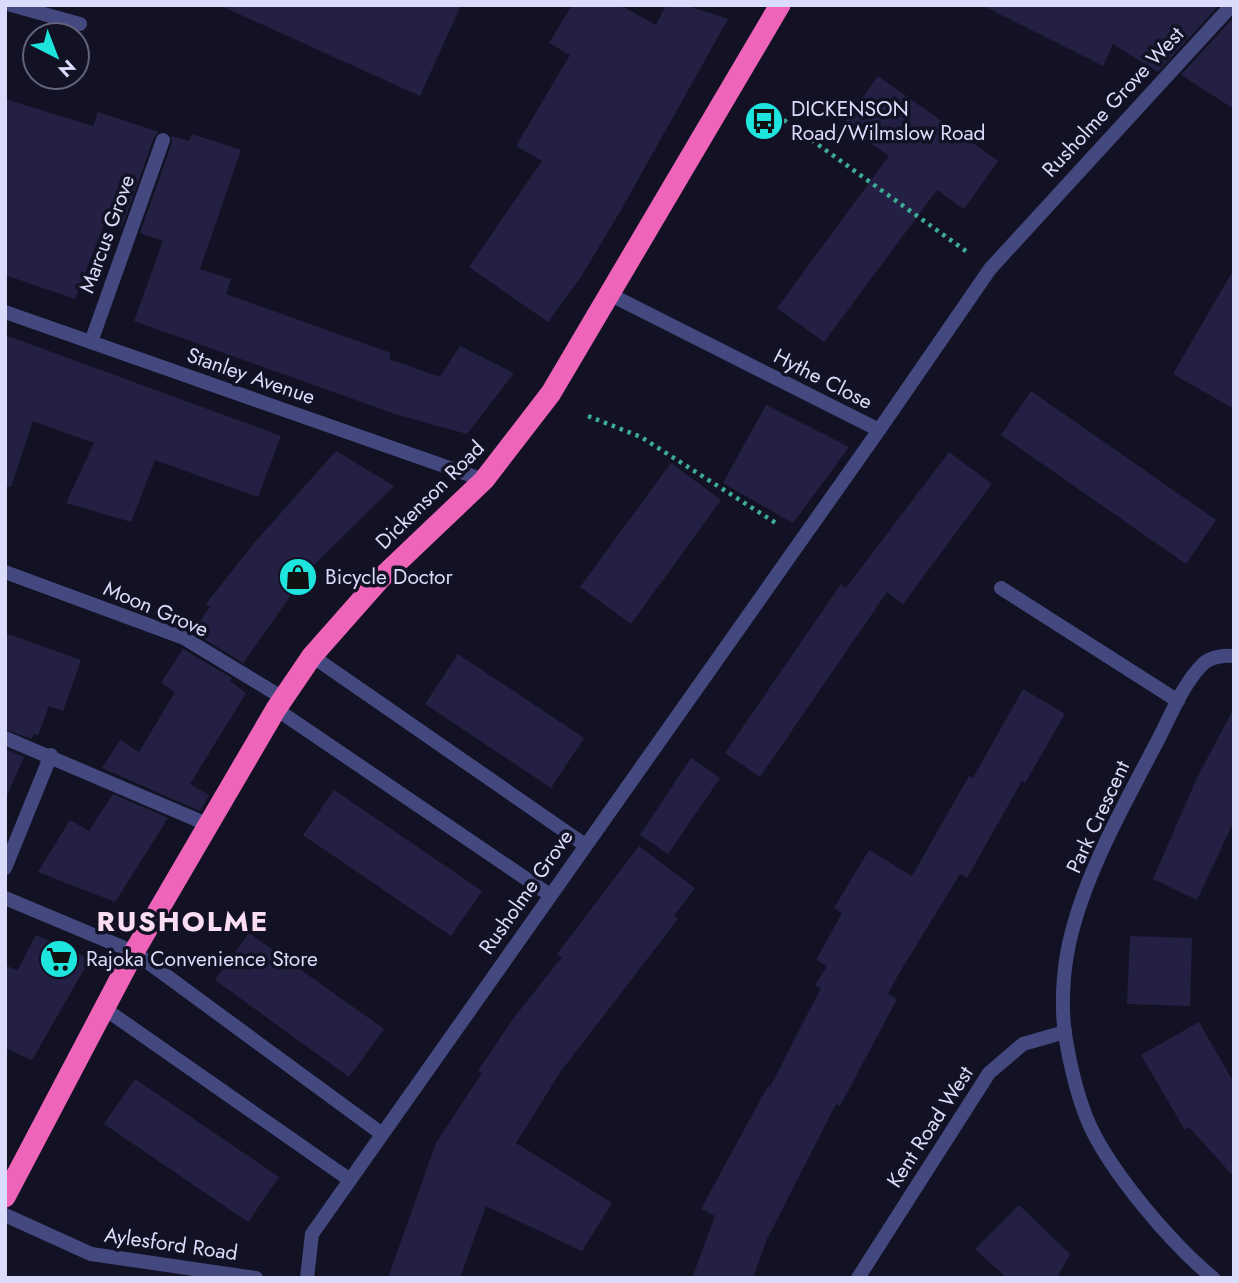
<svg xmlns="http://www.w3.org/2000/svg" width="1239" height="1283" viewBox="0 0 1239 1283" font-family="Jost,sans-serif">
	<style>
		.building { fill: #232044 }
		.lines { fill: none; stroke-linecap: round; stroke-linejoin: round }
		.path { stroke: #3eac96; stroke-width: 4.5; stroke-dasharray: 3.5 5; stroke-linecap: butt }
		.lane { stroke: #43497f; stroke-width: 14 }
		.street { stroke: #43497f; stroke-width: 14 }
		.highway { stroke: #ed64b9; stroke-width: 21 }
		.labels { text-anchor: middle; stroke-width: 7; stroke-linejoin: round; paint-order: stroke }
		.street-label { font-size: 21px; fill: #dbdcfb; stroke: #131225 }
		.poi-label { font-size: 21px; fill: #dbdcfb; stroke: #131225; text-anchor: start }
		.district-label { font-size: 28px; font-weight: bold; letter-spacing: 2px; fill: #fbddf4; stroke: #131225 }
	</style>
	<rect width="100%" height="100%" fill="#131225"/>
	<g class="building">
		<polygon points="219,5 461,5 420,96"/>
		<polygon points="572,5 620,5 656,25 666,5 685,5 728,19 621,210 581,277 548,322 469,267 542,161 516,146 570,55 549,43"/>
		<polygon points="981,5 1219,5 1158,72 1113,44 1103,66"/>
		<polygon points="1234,17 1234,109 1181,75"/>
		<polygon points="878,76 998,161 964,209 937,190 824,342 777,308 889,156 844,124"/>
		<polygon points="5,99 93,126 98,112 159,132 154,137 122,227 105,222 75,299 5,275"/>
		<polygon points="192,134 241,150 200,269 231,279 226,294 391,353 389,359 440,377 460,346 514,373 467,434 398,415 134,321 163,241 140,233 172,143 171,136 189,141"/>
		<polygon points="1234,269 1234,409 1173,374"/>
		<polygon points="5,335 281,436 258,497 155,460 131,522 66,503 94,443 33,421 11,487 5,486"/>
		<polygon points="1031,391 1216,520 1186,564 1001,435"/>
		<polygon points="766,405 849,447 793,523 723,483"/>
		<polygon points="336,451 394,486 308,571 243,663 193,632 210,607 206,604 255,542"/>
		<polygon points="949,452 992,484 903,604 887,592 760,777 725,753 841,584 846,588"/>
		<polygon points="671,463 721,500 631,624 580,587"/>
		<polygon points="5,633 81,660 63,711 49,706 38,735 34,734 31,739 5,729"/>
		<polygon points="183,649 232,678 230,681 246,693 190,784 209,795 200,811 102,768 120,740 139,752 175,692 161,683"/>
		<polygon points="458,654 584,738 551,788 425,704"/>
		<polygon points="1023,689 1065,714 1025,783 1022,781 967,878 960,874 898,975 888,994 897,999 840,1106 836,1104 767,1239 753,1278 692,1278 715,1216 701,1209 768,1086 770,1087 821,988 815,985 827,966 816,960 842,913 834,908 869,850 912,876 969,776 973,778"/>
		<polygon points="1234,708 1234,821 1197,900 1153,879 1197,778"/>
		<polygon points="5,749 24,757 5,800"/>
		<polygon points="691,758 720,778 668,854 640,835"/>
		<polygon points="334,790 482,891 451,936 303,835"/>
		<polygon points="113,794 168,818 115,902 38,872 70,820 89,831"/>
		<polygon points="639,846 695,888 674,916 678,919 561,1071 516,1143 612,1203 582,1251 486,1206 460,1278 388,1278 436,1143 482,1073 478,1071 513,1019 562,957 557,954"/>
		<polygon points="249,933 384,1029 349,1077 215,980"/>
		<polygon points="36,935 90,959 32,1060 5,1048 5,965 17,971"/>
		<polygon points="1130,936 1192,938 1190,1006 1127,1004"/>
		<polygon points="1199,1022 1234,1083 1234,1177 1189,1127 1185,1130 1141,1055"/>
		<polygon points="135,1079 279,1177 248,1222 104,1124"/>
		<polygon points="1019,1205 1070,1254 1057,1278 1007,1278 975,1249"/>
	</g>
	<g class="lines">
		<g class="path">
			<polyline points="770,110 970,254"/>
			<polyline points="588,416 641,437 779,525"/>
		</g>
		<g class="lane">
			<polyline points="11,5 80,24"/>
			<polyline points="1001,588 1178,701"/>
			<polyline points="5,738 209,825"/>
			<polyline points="5,868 51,755"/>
		</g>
		<g class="street">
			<polyline points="611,295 879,430 990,269 1232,5"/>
			<polyline points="5,312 484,480"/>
			<polyline points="91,342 163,140"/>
			<polyline points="5,572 184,638 283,698"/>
			<polyline points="312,656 585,845"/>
			<polyline points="276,709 550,895"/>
			<polyline points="5,898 134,952 382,1134"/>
			<polyline points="105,1009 350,1180"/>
			<polyline points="5,1215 91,1254 256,1278"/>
			<polyline points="307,1278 312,1234 879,430"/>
			<polyline points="858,1278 989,1073 1023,1044 1065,1032"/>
			<path d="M1213,1278C1171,1243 1113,1175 1090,1126C1077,1097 1070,1065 1065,1034C1061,1006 1063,972 1069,944C1084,875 1125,803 1158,740C1171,715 1183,683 1204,663C1211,657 1225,655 1234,656"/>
		</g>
		<polyline class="highway" points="5,1197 134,952 276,709 312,656 380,579 484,480 551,393 780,5"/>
	</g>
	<defs>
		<g id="bus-disc" transform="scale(2.0125)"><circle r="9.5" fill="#1de5dd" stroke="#131225"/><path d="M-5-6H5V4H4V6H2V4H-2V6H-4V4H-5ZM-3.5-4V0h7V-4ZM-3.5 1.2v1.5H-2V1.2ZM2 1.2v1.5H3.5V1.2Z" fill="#111"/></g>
		<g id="shop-disc" transform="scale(2.0125)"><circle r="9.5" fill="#1de5dd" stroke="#131225"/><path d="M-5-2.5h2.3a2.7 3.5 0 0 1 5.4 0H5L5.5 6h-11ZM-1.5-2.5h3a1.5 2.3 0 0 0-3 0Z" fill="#111"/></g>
		<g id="supermarket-disc" transform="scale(2.0125)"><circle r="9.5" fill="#1de5dd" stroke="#131225"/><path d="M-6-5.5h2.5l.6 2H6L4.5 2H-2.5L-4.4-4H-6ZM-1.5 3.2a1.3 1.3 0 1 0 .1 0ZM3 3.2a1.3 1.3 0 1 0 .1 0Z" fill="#111"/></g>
	</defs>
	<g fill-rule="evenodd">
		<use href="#bus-disc" x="764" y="121"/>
		<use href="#shop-disc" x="298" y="577"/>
		<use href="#supermarket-disc" x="59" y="959"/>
	</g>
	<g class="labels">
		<g class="street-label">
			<text transform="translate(1113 102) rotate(-47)" y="7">Rusholme Grove West</text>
			<text transform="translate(107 234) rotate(-70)" y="7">Marcus Grove</text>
			<text transform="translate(251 376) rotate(19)" y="7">Stanley Avenue</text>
			<text transform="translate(823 379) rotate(27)" y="7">Hythe Close</text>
			<text transform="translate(430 495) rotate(-45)" y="7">Dickenson Road</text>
			<text transform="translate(156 609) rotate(23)" y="7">Moon Grove</text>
			<text transform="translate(1098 817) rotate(-65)" y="7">Park Crescent</text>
			<text transform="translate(526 892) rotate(-55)" y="7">Rusholme Grove</text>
			<text transform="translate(930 1127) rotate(-57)" y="7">Kent Road West</text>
			<text transform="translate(171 1244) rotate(8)" y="7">Aylesford Road</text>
		</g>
		<g class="poi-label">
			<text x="791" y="116">DICKENSON<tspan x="791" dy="24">Road/Wilmslow Road</tspan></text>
			<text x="325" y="584">Bicycle Doctor</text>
			<text x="86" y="966">Rajoka Convenience Store</text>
		</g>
		<g class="district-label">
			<text x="183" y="931">RUSHOLME</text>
		</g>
	</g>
	<rect width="1239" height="1283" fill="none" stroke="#dbdcfb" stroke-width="14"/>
	<g transform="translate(56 56) rotate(138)"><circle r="33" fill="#131225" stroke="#63637b" stroke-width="2"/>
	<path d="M0-5L12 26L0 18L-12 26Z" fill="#1de5dd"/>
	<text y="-10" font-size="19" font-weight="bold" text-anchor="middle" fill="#dbdcfb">N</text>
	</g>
</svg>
